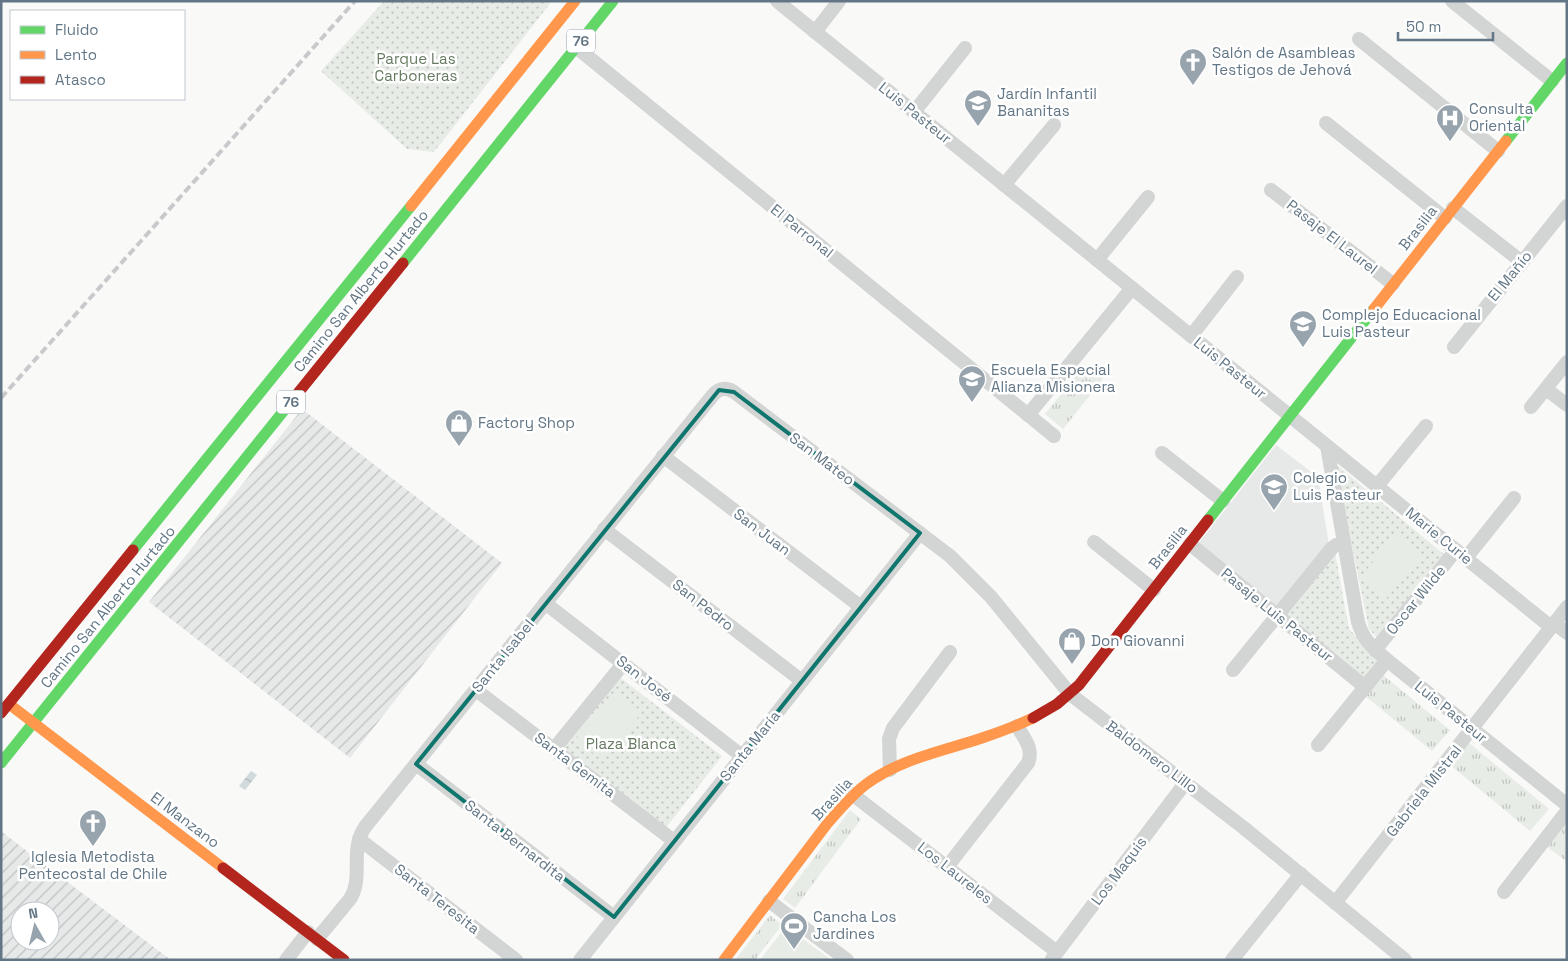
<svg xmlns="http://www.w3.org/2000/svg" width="1568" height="961" viewBox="0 0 1568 961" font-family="'Space Grotesk',sans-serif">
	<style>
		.built { fill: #e7e9e9 }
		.industrial { fill: url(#industrial-furrows); fill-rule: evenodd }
		.grass { fill: url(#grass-tufts) }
		.park { fill: url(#park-dots) }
		.pitch { fill: #e8ece6 }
		.water { fill: url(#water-waves) }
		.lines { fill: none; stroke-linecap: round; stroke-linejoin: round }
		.street { stroke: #d3d4d4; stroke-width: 14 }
		.fast { stroke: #63d668; stroke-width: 11 }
		.slow { stroke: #ff974d; stroke-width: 11 }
		.jam { stroke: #b3261e; stroke-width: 11 }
		.rail { stroke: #c7c9ca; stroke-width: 4; stroke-dasharray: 8 4; stroke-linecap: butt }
		.marked { fill: none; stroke: #0f766e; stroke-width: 4; stroke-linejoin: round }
		.labels { text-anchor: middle; stroke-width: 5; stroke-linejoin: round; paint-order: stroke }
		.shield { fill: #fff; stroke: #919faa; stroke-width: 1 }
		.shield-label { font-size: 14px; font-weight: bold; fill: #627685 }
		.poi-label { font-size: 15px; fill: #627685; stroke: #fff; text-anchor: start }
		.park-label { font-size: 15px; fill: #677b62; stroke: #fff }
		.street-label { font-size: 15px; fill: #627685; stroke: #fff }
	</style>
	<defs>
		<pattern id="industrial-furrows" width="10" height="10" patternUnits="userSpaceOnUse" patternTransform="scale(1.25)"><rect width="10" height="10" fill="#e7e9e9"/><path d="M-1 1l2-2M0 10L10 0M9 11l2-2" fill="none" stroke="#bfc1c2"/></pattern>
		<pattern id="grass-tufts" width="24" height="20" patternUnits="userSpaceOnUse" patternTransform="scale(1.25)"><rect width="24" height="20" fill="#e8ece6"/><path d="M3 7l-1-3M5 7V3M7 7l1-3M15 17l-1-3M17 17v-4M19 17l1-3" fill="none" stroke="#bfc4c0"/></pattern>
		<pattern id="park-dots" width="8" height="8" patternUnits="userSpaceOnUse" patternTransform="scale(1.25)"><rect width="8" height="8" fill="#e8ece6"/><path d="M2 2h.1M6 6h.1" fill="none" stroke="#bfc4c0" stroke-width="1.8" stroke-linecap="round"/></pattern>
		<pattern id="water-waves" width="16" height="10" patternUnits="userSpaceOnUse" patternTransform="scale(1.25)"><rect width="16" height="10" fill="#d0d9db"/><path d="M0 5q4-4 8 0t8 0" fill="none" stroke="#acb5b7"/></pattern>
	</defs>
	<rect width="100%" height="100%" fill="#f9f9f8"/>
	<polygon class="built" points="1276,445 1318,477 1329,545 1280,608 1198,544"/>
	<g class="industrial">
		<polygon points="302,409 502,563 350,758 149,602"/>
		<path d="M1,831L33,856L171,960H1ZM20,911H50V941H20Z"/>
	</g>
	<g class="grass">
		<polygon points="1085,365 1103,379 1063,429 1045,414"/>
		<polygon points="1377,670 1450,730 1432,751 1359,691"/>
		<polygon points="1468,742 1549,809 1530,831 1449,764"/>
		<polygon points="850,810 861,819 795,908 783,899"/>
		<polygon points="1565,822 1567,824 1567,862 1546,846"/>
		<polygon points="770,915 782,925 755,960 735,960"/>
	</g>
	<g class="park">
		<polygon points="384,1 552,1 434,152 407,149 321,71"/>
		<polygon points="1338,466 1446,556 1378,639 1369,629 1336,468"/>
		<polygon points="1335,552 1349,629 1380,662 1365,680 1286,614"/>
		<polygon points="617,675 722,756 665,829 560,749"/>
	</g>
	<g class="pitch">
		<polygon points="1395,534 1422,556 1386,599 1360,578"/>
		<polygon points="615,691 642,712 603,761 576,739"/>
		<polygon points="786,926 831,960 760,960"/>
	</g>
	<polygon class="water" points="251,771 257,775 245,790 239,786"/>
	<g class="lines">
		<g class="street">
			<polyline points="777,1 1551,627"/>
			<polyline points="1452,1 1552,81"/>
			<polyline points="815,32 839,1"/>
			<polyline points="1359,39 1498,151"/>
			<polyline points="576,47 1054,436"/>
			<polyline points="914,112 965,48"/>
			<polyline points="1326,123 1445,218"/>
			<polyline points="1004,185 1054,125"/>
			<polyline points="1271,190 1393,284"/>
			<polyline points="1453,208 1522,262"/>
			<polyline points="1097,260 1148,197"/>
			<polyline points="1191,336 1237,277"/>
			<polyline points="1454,347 1567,206"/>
			<polyline points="1546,389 1567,405"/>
			<polyline points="1531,407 1567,362"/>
			<polyline points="1028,415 1132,288"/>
			<path d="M1327,446L1358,622C1363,640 1373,648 1387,660L1567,805"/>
			<polyline points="1162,453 1223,501"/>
			<polyline points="663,456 861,607"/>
			<polyline points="1377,486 1426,426"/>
			<polyline points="604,529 802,681"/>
			<polyline points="1094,542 1154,590"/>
			<polyline points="1190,544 1365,687"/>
			<polyline points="1466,558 1514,498"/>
			<polyline points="545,603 742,756"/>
			<polyline points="1554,623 1567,633"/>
			<polyline points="1375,650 1456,550"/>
			<polyline points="1233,670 1332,548 1336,545 1344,543"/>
			<polyline points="476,690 674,841"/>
			<polyline points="1318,745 1387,660"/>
			<polyline points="554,749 623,664"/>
			<polyline points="416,764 614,917"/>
			<polyline points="890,770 889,739 893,728 950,652"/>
			<polyline points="852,794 1057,952"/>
			<polyline points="359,839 516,960"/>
			<path d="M947,867L1028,763C1034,749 1024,738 1017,726"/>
			<polyline points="1504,892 1567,811"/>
			<polyline points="769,901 847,960"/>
			<polyline points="1335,903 1567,607"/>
			<path d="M317,939L350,899C364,878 349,850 365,827L713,395C719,388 726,387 734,392L950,556L991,597L1070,694L1244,828L1405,960"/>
			<polyline points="1052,959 1186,782"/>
			<polyline points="286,960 308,932"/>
			<polyline points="580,960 920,533"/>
			<polyline points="1232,960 1301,874"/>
		</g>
		<g class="fast">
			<polyline points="1506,141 1567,63"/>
			<polyline points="403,263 613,1"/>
			<polyline points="1208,520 1374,309"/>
			<polyline points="133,550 411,206"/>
			<polyline points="1,763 294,398"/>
		</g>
		<g class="slow">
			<polyline points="411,206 575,1"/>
			<polyline points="1374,309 1506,141"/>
			<polyline points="9,704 223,868"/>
			<path d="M724,960L827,824C839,810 851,796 865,785C899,759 943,751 982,738C1000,732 1016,726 1033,718"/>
		</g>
		<g class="jam">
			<polyline points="294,398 403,263"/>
			<polyline points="1,713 133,550"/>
			<polyline points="1033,718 1057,704 1079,685 1208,520"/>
			<polyline points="223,868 344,960"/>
		</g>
		<polyline class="rail" points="1,398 355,1"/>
	</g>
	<path class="marked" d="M719,390L734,392L920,533L614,917L416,764Z"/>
	<defs>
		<g id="church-pin" transform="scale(1.4375)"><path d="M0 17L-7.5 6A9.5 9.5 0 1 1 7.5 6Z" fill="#97a4ad" stroke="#fff"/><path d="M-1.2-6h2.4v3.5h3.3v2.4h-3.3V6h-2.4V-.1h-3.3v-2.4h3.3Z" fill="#fff"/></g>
		<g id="school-pin" transform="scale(1.4375)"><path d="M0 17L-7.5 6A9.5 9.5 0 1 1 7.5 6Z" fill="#97a4ad" stroke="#fff"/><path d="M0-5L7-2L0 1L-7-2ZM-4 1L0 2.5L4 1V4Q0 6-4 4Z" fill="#fff"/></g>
		<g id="hospital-pin" transform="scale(1.4375)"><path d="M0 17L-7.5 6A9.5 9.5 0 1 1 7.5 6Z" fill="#97a4ad" stroke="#fff"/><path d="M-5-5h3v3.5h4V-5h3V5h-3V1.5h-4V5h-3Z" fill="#fff"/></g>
		<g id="shop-pin" transform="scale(1.4375)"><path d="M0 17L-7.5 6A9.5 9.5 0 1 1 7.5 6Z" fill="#97a4ad" stroke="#fff"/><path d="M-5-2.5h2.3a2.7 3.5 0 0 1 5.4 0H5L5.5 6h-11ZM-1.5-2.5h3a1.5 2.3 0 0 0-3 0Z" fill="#fff"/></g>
		<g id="stadium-pin" transform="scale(1.4375)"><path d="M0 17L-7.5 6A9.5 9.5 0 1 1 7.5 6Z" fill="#97a4ad" stroke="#fff"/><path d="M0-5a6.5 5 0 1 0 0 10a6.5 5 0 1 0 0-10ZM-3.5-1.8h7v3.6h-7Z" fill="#fff"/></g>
	</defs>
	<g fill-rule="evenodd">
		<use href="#church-pin" x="1193" y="62"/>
		<use href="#school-pin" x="978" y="103"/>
		<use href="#hospital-pin" x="1450" y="118"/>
		<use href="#school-pin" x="1303" y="324"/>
		<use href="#school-pin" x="972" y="379"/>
		<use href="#shop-pin" x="459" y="423"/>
		<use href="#school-pin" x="1274" y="487"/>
		<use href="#shop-pin" x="1072" y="641"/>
		<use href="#church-pin" x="93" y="823"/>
		<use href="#stadium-pin" x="794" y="926"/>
	</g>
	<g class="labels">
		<g class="shield">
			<rect x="567" y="29.5" width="28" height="23" rx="4"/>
			<rect x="277" y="390.5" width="28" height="23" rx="4"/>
		</g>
		<g class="shield-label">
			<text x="581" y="46">76</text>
			<text x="291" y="407">76</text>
		</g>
		<g class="poi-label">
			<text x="1212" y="58">Salón de Asambleas<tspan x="1212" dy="17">Testigos de Jehová</tspan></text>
			<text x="997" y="99">Jardín Infantil<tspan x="997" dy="17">Bananitas</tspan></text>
			<text x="1469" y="114">Consulta<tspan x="1469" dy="17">Oriental</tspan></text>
			<text x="1322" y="320">Complejo Educacional<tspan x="1322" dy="17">Luis Pasteur</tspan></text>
			<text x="991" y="375">Escuela Especial<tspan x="991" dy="17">Alianza Misionera</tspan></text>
			<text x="478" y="428">Factory Shop</text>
			<text x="1293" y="483">Colegio<tspan x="1293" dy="17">Luis Pasteur</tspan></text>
			<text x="1091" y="646">Don Giovanni</text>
			<text x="93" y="862" text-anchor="middle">Iglesia Metodista<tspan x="93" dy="17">Pentecostal de Chile</tspan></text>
			<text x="813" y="922">Cancha Los<tspan x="813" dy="17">Jardines</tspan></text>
		</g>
		<g class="park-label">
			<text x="416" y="64">Parque Las<tspan x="416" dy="17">Carboneras</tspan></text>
			<text x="631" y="749">Plaza Blanca</text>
		</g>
		<g class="street-label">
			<text transform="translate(915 113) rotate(39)" y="5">Luis Pasteur</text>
			<text transform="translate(1418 228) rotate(-52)" y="5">Brasilia</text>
			<text transform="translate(802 231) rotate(39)" y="5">El Parronal</text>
			<text transform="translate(1332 237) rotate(38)" y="5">Pasaje El Laurel</text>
			<text transform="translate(1510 276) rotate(-51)" y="5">El Mañío</text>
			<text transform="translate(361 291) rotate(-51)" y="5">Camino San Alberto Hurtado</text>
			<text transform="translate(1230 368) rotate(39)" y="5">Luis Pasteur</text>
			<text transform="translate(822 459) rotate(37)" y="5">San Mateo</text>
			<text transform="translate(762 532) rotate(37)" y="5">San Juan</text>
			<text transform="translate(1439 536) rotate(39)" y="5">Marie Curie</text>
			<text transform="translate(1168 547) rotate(-52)" y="5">Brasilia</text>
			<text transform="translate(1416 600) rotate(-51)" y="5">Oscar Wilde</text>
			<text transform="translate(703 605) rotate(38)" y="5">San Pedro</text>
			<text transform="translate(108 607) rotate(-51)" y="5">Camino San Alberto Hurtado</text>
			<text transform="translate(1277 615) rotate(39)" y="5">Pasaje Luis Pasteur</text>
			<text transform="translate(503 656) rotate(-51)" y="5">Santa Isabel</text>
			<text transform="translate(644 679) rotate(38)" y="5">San José</text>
			<text transform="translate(1451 712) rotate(39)" y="5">Luis Pasteur</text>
			<text transform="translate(750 746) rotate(-51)" y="5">Santa María</text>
			<text transform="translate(1152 757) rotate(37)" y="5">Baldomero Lillo</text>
			<text transform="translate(575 765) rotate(37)" y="5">Santa Gemita</text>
			<text transform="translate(1424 791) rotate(-52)" y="5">Gabriela Mistral</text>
			<text transform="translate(832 799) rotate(-48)" y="5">Brasilia</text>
			<text transform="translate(185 820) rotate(37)" y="5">El Manzano</text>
			<text transform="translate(515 841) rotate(38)" y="5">Santa Bernardita</text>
			<text transform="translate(1119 871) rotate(-53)" y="5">Los Maquis</text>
			<text transform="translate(955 873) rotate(38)" y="5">Los Laureles</text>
			<text transform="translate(437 899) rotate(38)" y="5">Santa Teresita</text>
		</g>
	</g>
	<rect width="1568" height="961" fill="none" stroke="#627685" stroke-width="5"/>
	<rect x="10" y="10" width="175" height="90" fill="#ffffff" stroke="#c0c8ce"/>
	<rect x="20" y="26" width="25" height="8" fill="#63d668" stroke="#c0c8ce"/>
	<text x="55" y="35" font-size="15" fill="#627685">Fluido</text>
	<rect x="20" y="51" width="25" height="8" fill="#ff974d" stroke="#c0c8ce"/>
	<text x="55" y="60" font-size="15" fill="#627685">Lento</text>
	<rect x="20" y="76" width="25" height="8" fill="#b3261e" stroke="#c0c8ce"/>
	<text x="55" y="85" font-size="15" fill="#627685">Atasco</text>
	<g transform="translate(35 926) rotate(352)"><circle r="24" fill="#ffffff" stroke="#c0c8ce"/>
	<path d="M0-4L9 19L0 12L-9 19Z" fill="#97a4ad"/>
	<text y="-8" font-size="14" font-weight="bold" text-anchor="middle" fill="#627685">N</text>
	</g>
	<path d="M1398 32v8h95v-8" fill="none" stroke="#627685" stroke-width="2.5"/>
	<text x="1406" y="32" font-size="15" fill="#627685" stroke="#ffffff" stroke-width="4" paint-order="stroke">50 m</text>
</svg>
